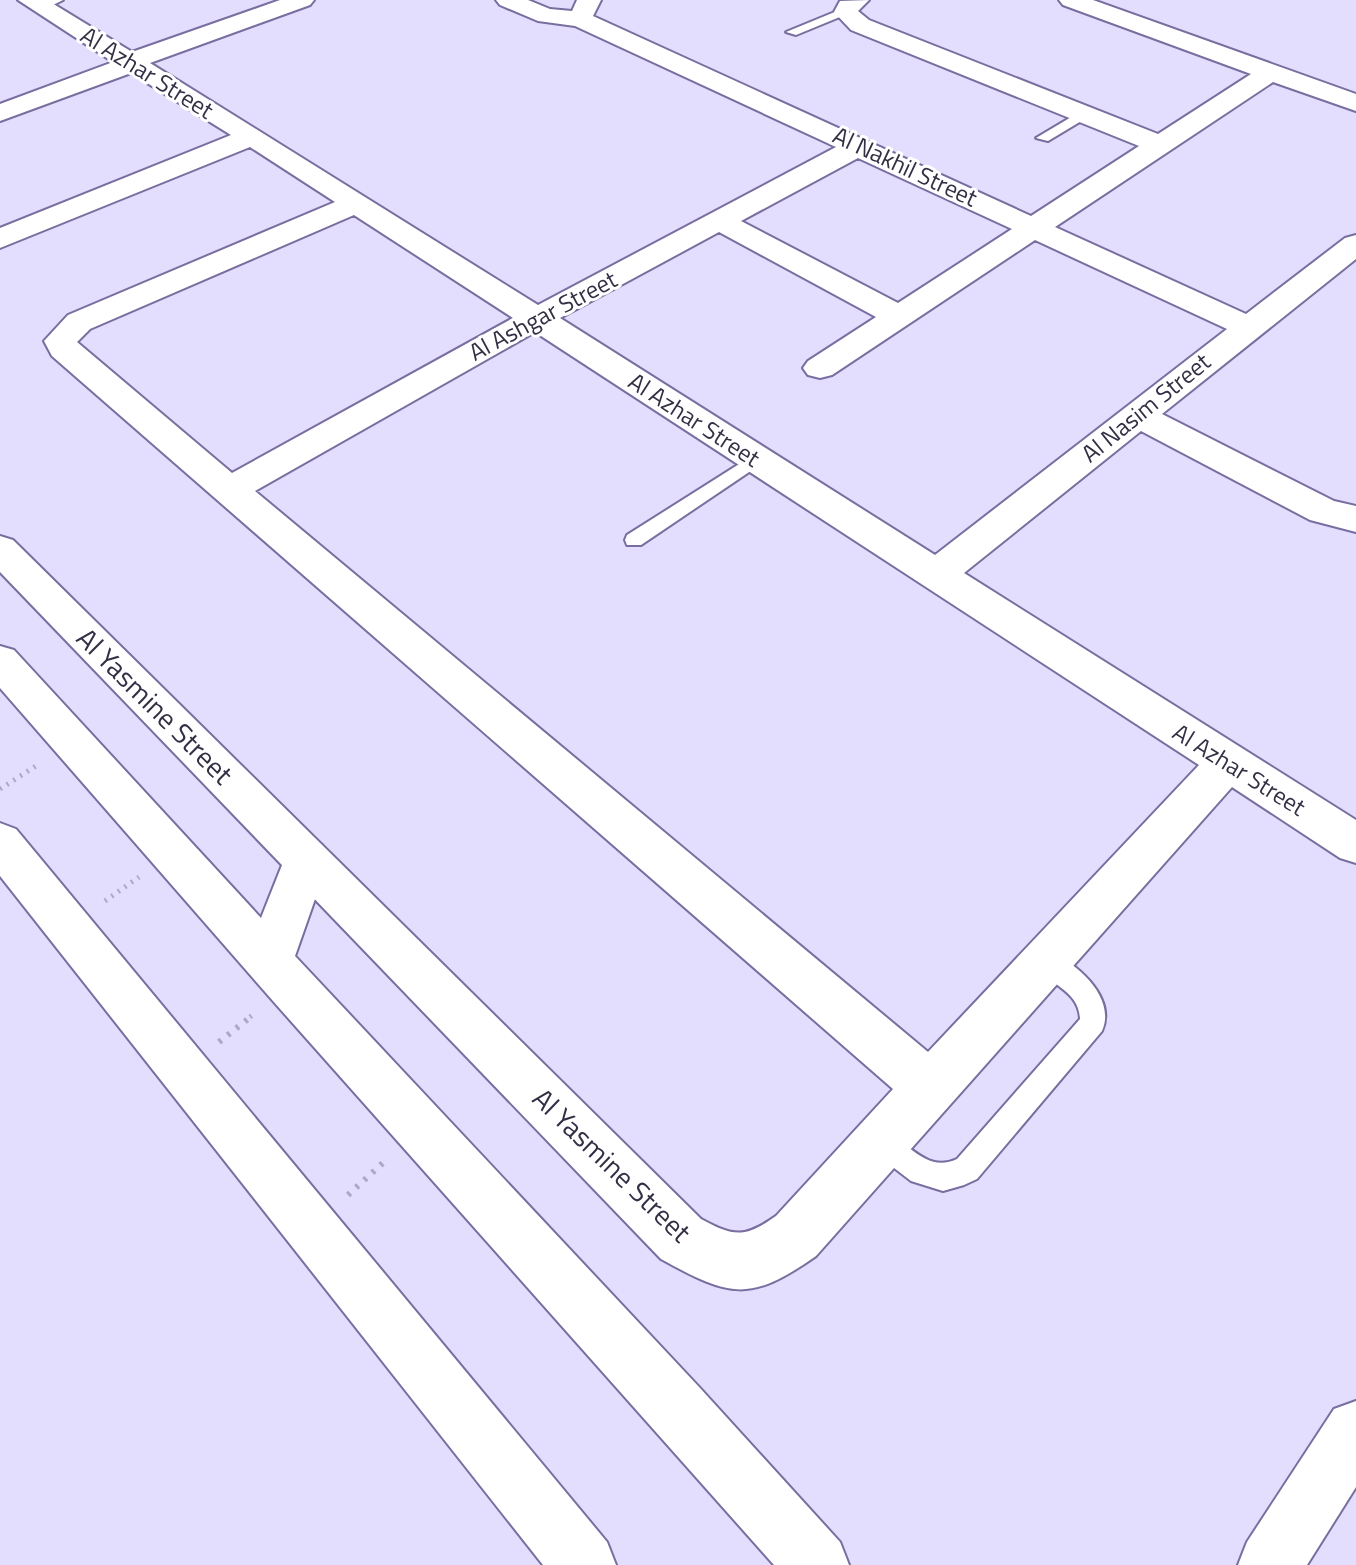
<svg xmlns="http://www.w3.org/2000/svg" width="1356" height="1565" viewBox="0 0 1356 1565" font-family="'Titillium Web',sans-serif">
	<style>
		.lines { fill: none; stroke-linecap: round; stroke-linejoin: round }
		.lane-casing { stroke: #796e9f; stroke-width: 4 }
		.street-casing { stroke: #796e9f; stroke-width: 4 }
		.secondary-casing { stroke: #796e9f; stroke-width: 4 }
		.path-far1 { stroke: #aea8c6; stroke-width: 5; stroke-dasharray: 2 6; stroke-linecap: butt }
		.path { stroke: #aea8c6; stroke-width: 6; stroke-dasharray: 3 8; stroke-linecap: butt }
		.lane { fill: #fff; fill-rule: evenodd }
		.street { fill: #fff; fill-rule: evenodd }
		.secondary { fill: #fff; fill-rule: evenodd }
		.labels { text-anchor: middle; stroke-width: 6; stroke-linejoin: round; paint-order: stroke }
		.far-street-label { font-size: 24px; fill: #332f44; stroke: #fff }
		.street-label { font-size: 28px; fill: #332f44; stroke: #fff }
	</style>
	<rect width="100%" height="100%" fill="#e3ddfe"/>
	<g class="lines">
		<g class="lane-casing">
			<g id="lane">
				<polygon points="46,0 63,0 45,9 37,9 37,3"/>
				<polygon points="842,9 852,12 796,35 786,32"/>
				<polygon points="1083,110 1090,114 1088,117 1048,141 1036,138"/>
				<polygon points="755,454 761,456 764,460 761,464 641,545 627,545 625,540 627,535"/>
				<path d="M1046,950C1075,961 1117,997 1102,1031L977,1179L964,1185L943,1191L911,1181L872,1151L868,1142L872,1133L881,1129C907,1140 926,1174 957,1159L1080,1019C1079,988 1045,985 1034,961L1037,953Z"/>
			</g>
		</g>
		<g class="street-casing">
			<path id="street" d="M18,0H47L132,52L280,0H314L310,5L150,63L538,305L836,147L575,26L538,21L500,5L496,0H528L550,9L572,11L577,0H601L593,16L1031,216L1139,146L851,30L834,12L840,1L869,0L858,11L869,20L1158,134L1251,74L1063,5L1059,0H1093L1356,94V111L1273,82L1055,227L1246,314L1345,238L1356,235V259L1162,414L1334,501L1356,506V532L1310,520L1141,431L964,573L1356,820V863L1340,858L1232,787L816,1256C749,1303 730,1297 661,1259L0,572V536L13,540L701,1219C734,1237 745,1238 776,1216L893,1089L52,356L44,341L68,315L335,202L250,147L0,248V228L231,135L131,73L0,121V104L113,62ZM858,158L1012,229L898,303L741,221ZM354,215L513,318L232,473L77,342L90,329ZM719,232L876,317L808,361L803,368L808,375L820,378L832,375L1035,240L1227,329L935,555L560,318ZM535,332L1199,765L928,1052L255,491Z"/>
		</g>
		<g class="secondary-casing">
			<g id="secondary">
				<polygon points="0,646 14,650 261,918 290,845 306,840 322,845 329,859 295,956 700,1388 840,1542 849,1565 774,1565 273,1001 0,688"/>
				<polygon points="0,823 16,829 607,1542 616,1565 543,1565 0,876"/>
				<polygon points="1356,1401 1356,1487 1307,1565 1238,1565 1247,1542 1334,1409"/>
			</g>
		</g>
		<g class="path-far1">
			<polyline points="0,789 39,764"/>
			<polyline points="105,901 139,877"/>
			<polyline points="250,1017 255,1013"/>
		</g>
		<g class="path">
			<polyline points="219,1042 253,1015"/>
			<polyline points="348,1195 385,1161"/>
		</g>
		<use href="#lane" class="lane"/>
		<use href="#street" class="street"/>
		<use href="#secondary" class="secondary"/>
	</g>
	<g class="labels">
		<g class="far-street-label">
			<text transform="translate(147 73) rotate(32)" y="8">Al Azhar Street</text>
			<text transform="translate(905 167) rotate(25)" y="8">Al Nakhil Street</text>
			<text transform="translate(543 316) rotate(-28)" y="8">Al Ashgar Street</text>
			<text transform="translate(1146 408) rotate(-39)" y="8">Al Nasim Street</text>
			<text transform="translate(694 420) rotate(33)" y="8">Al Azhar Street</text>
			<text transform="translate(1239 770) rotate(32)" y="8">Al Azhar Street</text>
		</g>
		<g class="street-label">
			<text transform="translate(155 706) rotate(45)" y="10">Al Yasmine Street</text>
			<text transform="translate(612 1165) rotate(44)" y="10">Al Yasmine Street</text>
		</g>
	</g>
</svg>
